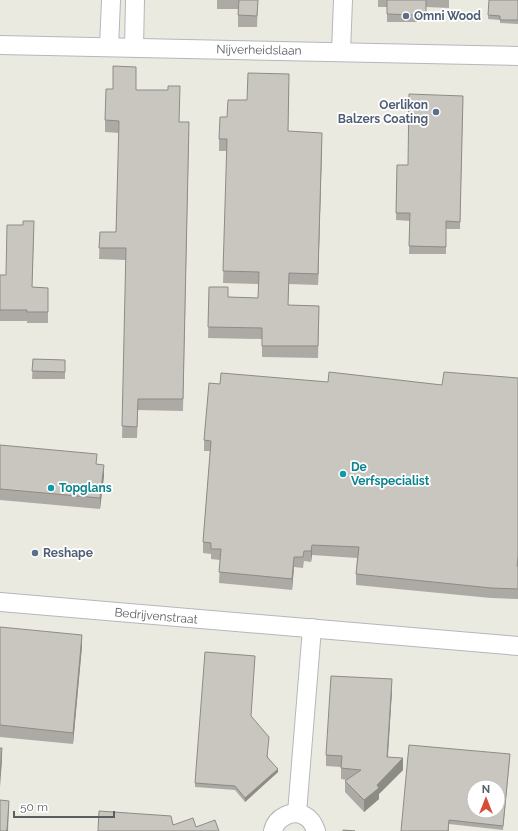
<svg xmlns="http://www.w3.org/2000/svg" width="518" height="831" viewBox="0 0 518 831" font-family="Raleway,sans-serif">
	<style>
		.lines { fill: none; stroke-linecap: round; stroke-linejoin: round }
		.minor-casing { stroke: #b4b7bb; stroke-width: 20 }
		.minor { stroke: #fff; stroke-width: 18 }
		.wall { fill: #adaaa5 }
		.shaded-wall { fill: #8d8b86 }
		.building { fill: #c9c6c0; stroke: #8d8b86; fill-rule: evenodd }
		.service-dot { fill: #5c6f8a; stroke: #fff; stroke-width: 1.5 }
		.culture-dot { fill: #0f9aa8; stroke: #fff; stroke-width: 1.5 }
		.labels { text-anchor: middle; stroke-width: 3.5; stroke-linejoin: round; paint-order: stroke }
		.service-label { font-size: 12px; font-weight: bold; fill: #4e5e75; stroke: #fff; text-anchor: start }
		.street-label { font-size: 12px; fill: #5a5d61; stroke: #fff }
		.culture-label { font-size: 12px; font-weight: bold; fill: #0d838f; stroke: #fff; text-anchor: start }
	</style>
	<rect width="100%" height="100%" fill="#ebeae1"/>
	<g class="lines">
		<g class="minor-casing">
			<g id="minor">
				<polyline points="0,45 518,56"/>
				<polyline points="109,47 111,0"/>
				<polyline points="134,47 135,0"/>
				<polyline points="341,52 343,0"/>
				<polyline points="0,602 518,646"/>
				<polyline points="297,813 312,628"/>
				<path d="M273,831C276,817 293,809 305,816C311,819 314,825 316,831"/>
			</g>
		</g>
		<use href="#minor" class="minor"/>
	</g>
	<g class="wall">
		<polygon points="217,0 258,0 257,27 238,27 238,9 217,9"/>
		<polygon points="378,0 449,0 449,8 426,7 426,19 417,19 417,22 387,22 387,7 378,7"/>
		<polygon points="489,0 518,0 518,24 500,23 500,20 488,19"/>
		<polygon points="289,85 288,131 322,144 318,285 289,284 288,305 319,306 318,358 262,357 262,339 208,338 209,287 228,297 258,298 258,284 223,283 227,151 219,151 219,139 227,117 247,100"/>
		<polygon points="136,90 180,122 189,134 183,411 138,410 137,438 122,438 126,260 99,259 100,232 116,232 119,133 105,132 105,120"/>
		<polygon points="463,96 460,229 446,229 446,254 409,254 410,221 396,220 397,165 408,165"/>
		<polygon points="34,232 32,287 48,288 48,323 27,323 27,321 0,321 0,275 6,275"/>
		<polygon points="33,359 65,360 65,379 32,379"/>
		<polygon points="518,378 518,599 491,598 356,585 356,574 357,558 312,555 311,562 304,561 303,568 294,567 292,590 219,583 220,560 211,559 211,554 203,553 203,542 210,451 204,451 204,440 220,384 328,382 442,385"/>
		<polygon points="0,445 97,464 104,476 100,509 0,500"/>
		<polygon points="0,627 82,646 73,744 0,737"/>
		<polygon points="392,690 388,757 403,770 379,794 379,799 364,812 345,792 345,781 347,780 341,779 341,767 326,766 326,755"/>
		<polygon points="251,716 268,757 278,772 245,802 235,790 195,787 195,783"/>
		<polygon points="510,758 503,830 449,824 449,831 401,831"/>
	</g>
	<g class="shaded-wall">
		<polygon points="322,133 322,144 318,285 318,274"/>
		<polygon points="104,465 104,476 100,509 100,498"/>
		<polygon points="312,545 312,555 311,562 311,551"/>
		<polygon points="294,557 294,567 292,590 292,579"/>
		<polygon points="82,635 82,646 73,744 73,733"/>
		<polygon points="392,679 392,690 387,768 387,757"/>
		<polygon points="2,748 2,760 0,787 0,776"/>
		<polygon points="403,758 403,770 379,794 379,799 364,812 364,800 377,785"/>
		<polygon points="278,769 278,772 245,802 245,798"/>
		<polygon points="9,801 8,831 6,831"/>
	</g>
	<g class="building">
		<polygon points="239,0 258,0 257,16 238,15"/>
		<polygon points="387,0 426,0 426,12 417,12 417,15 387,14"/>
		<polygon points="489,0 518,0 518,20 500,20 500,16 488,15"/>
		<polygon points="113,66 136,67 136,90 168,90 168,86 180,86 179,122 189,122 183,399 138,399 137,427 122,426 126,248 99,248 100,232 116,232 119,121 105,120 106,89 113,89"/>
		<polygon points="248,73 289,74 288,131 322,133 318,274 289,273 288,305 319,306 318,346 262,346 262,328 208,327 209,287 228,287 228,297 258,298 259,272 223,271 227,139 219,139 220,117 227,117 228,100 247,100"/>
		<polygon points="409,94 463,96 460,222 446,221 446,247 409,246 410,213 396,213 397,165 408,165"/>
		<polygon points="23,221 34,221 32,287 48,288 48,312 27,312 27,310 0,310 0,275 6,275 7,225 23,225"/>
		<polygon points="33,359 65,360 65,372 32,371"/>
		<polygon points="329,372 442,385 444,372 518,378 518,556 517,566 518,566 518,589 491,588 356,574 359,547 312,545 311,551 304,551 303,557 294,557 292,579 219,572 221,549 211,549 211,543 203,542 211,441 204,440 209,383 220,384 221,373 328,382"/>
		<polygon points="0,445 97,454 96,464 104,465 100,498 0,489"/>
		<polygon points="0,627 82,635 73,733 0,725"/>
		<polygon points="205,652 255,656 251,716 269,737 267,757 278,769 245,798 235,786 195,783"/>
		<polygon points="331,676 392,679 387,757 403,758 377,785 379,788 364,800 345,781 361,770 341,768 342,756 326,755"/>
		<path d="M409,745L510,754L503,826L449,820L448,831H401ZM474,787H498V811H474Z"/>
		<polygon points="0,748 2,748 0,776"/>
		<polygon points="0,800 9,801 7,830 6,831 0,831"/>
		<polygon points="99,811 171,816 173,825 193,818 196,827 215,820 219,831 98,831"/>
		<polygon points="343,830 355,831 343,831"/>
	</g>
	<g class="service-dot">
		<circle cx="406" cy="16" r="4"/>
		<circle cx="436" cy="112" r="4"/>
		<circle cx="35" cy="553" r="4"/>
	</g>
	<g class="culture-dot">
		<circle cx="343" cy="474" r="4"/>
		<circle cx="51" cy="488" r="4"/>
	</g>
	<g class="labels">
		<g class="service-label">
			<text x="414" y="20">Omni Wood</text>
			<text x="428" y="109" text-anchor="end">Oerlikon<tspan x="428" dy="14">Balzers Coating</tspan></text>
			<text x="43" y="557">Reshape</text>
		</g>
		<g class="street-label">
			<text transform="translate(259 50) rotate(1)" y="4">Nijverheidslaan</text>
			<text transform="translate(156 616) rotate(5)" y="4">Bedrijvenstraat</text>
		</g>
		<g class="culture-label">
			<text x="351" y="471">De<tspan x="351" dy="14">Verfspecialist</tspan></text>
			<text x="59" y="492">Topglans</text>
		</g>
	</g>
	<g transform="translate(486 799)"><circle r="19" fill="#ffffff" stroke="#bdbec0"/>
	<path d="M0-3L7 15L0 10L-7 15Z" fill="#d84d3a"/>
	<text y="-6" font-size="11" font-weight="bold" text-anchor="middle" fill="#5a5d61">N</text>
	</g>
	<path d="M14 811v6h100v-6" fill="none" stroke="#5a5d61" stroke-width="2"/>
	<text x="20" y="811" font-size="12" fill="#5a5d61" stroke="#ffffff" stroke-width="3" paint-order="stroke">50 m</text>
</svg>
